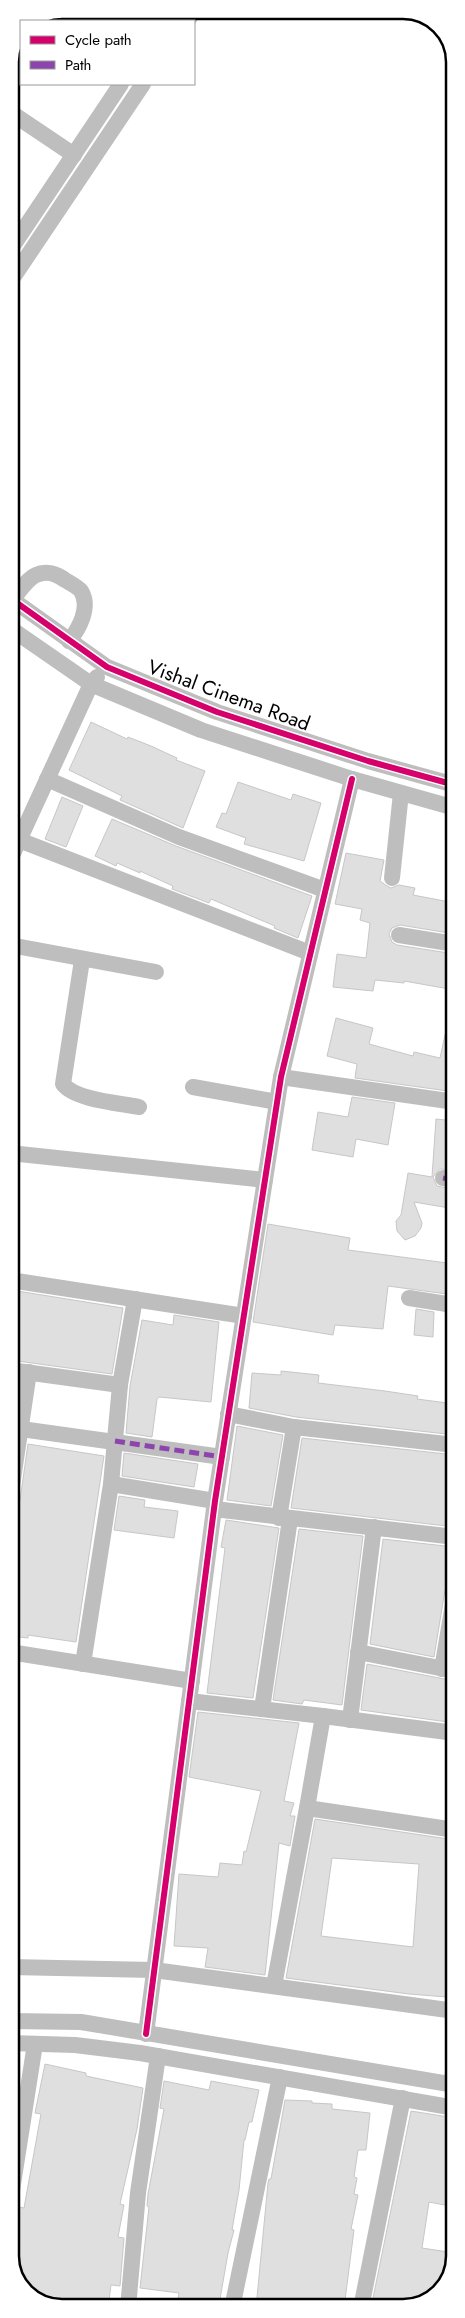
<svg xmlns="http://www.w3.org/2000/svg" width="465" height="2318" viewBox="0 0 465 2318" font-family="Jost,sans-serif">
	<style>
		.building { fill: #dfdfdf; stroke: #c7c7c7; fill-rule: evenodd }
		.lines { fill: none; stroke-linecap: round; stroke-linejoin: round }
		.minor { stroke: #bebebe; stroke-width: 16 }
		.quiet { stroke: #8e44ad; stroke-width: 5; stroke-dasharray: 10 5; stroke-linecap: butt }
		.cycleway-casing { stroke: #fff; stroke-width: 9 }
		.cycleway { stroke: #d6006c; stroke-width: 6 }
		.labels { text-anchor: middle; stroke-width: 4; stroke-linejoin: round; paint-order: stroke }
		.street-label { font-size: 20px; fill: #000; stroke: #fff }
		.rim { fill: none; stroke: #000; stroke-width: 2.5 }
	</style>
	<rect width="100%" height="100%" fill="#fff"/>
	<g class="building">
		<polygon points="91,722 127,739 128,737 151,746 177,758 176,760 205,771 183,828 120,800 122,796 69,770"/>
		<polygon points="238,782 291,800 293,794 321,803 304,861 244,844 246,838 216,827 222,813 226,814"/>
		<polygon points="62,797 83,806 66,847 45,839"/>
		<polygon points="112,819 176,846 312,896 298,938 274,928 275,926 211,899 209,903 172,889 173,886 140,871 140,873 117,863 116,866 95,856"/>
		<polygon points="346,853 384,860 380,881 387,886 391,888 399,885 415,888 413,895 455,903 455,934 400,925 392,928 389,934 392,942 397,945 455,954 455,990 404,981 404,983 375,980 373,991 333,987 337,954 366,958 370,923 360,920 362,909 335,904"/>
		<polygon points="449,1017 455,1017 455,1092 355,1078 357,1064 327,1056 336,1018 373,1028 369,1044 413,1056 414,1052 440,1058"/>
		<polygon points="352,1097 395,1103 388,1145 356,1139 353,1157 312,1150 318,1112 348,1117"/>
		<polygon points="436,1119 455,1121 455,1170 440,1169 433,1177 437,1186 455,1190 455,1209 414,1202 422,1223 421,1228 415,1236 405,1240 397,1231 396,1221 401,1215 408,1173 432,1177"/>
		<polygon points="268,1224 350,1238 348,1250 455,1264 454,1295 388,1286 383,1329 335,1325 333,1335 253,1322"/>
		<polygon points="11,1290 123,1308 112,1374 10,1360"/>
		<polygon points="416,1309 434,1312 433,1337 414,1335"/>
		<polygon points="174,1315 219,1322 211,1402 159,1397 157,1399 152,1437 126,1433 130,1386 142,1320 173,1325"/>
		<polygon points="281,1371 319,1375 318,1383 385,1391 418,1396 417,1399 455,1404 455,1435 296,1417 249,1408 252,1373 281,1375"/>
		<polygon points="10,1380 18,1381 14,1407 10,1406"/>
		<polygon points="237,1426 283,1435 271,1506 227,1500"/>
		<polygon points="302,1438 455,1455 455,1527 291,1508"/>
		<polygon points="28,1444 104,1456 76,1642 28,1635 28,1638 10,1636 10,1552 15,1515 10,1515 10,1509 17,1506 20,1500"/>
		<polygon points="124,1453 198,1464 194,1487 122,1476"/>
		<polygon points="119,1496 145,1500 144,1507 178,1511 174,1538 114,1530"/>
		<polygon points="226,1520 279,1528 253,1698 207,1693 225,1548 221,1547"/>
		<polygon points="299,1529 363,1536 342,1705 304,1700 302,1704 273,1700"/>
		<polygon points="383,1539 454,1547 449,1575 455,1576 455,1582 448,1585 445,1590 434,1657 370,1644"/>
		<polygon points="367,1664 455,1681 455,1723 361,1710"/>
		<polygon points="198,1712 299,1723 284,1801 294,1803 290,1816 295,1816 290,1846 279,1843 265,1975 205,1967 208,1948 174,1946 179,1874 218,1877 220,1863 242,1865 244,1851 246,1852 261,1791 189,1777"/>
		<path d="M315,1819L455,1840V1899L447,1997L409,1994L286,1978ZM332,1858L419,1864L413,1947L321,1936Z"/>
		<polygon points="45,2064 86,2073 86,2076 143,2088 137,2129 120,2204 124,2205 118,2237 124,2238 120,2286 111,2285 108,2308 56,2304 55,2308 25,2293 10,2264 16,2211 19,2207 24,2208 41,2114 35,2113"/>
		<polygon points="164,2081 209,2090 211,2081 259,2090 252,2122 249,2122 245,2140 244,2140 239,2190 232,2230 234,2230 228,2253 219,2305 178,2299 179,2293 140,2288 149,2207 147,2206 148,2194 164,2109 160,2108"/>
		<polygon points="285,2100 312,2101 312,2103 332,2104 332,2109 370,2113 366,2150 358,2150 354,2177 357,2178 354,2194 358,2195 351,2229 354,2230 344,2308 256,2308 268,2183 269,2179 271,2179"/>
		<polygon points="411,2111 455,2118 455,2207 429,2202 422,2248 455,2253 455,2257 442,2290 410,2308 371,2308"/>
	</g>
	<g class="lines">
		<g class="minor">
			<polyline points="111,21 117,10"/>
			<polyline points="162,21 169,10"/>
			<polyline points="187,21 195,10"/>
			<polyline points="10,66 21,62"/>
			<polyline points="10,112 74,155"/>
			<polyline points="10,250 121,84"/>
			<polyline points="10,282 143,84"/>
			<polyline points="10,598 107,667 217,712 368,761 455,785"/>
			<path d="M12,600C19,592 27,579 36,575C46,570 57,574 65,580C70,583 78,587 81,591C91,607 79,629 69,641"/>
			<polyline points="10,628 91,684 201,730 352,779 455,808"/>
			<polyline points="47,779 179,837 325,890"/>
			<polyline points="19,840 310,953"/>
			<polyline points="10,860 91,684 97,677"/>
			<polyline points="392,878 401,793"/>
			<polyline points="399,935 455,944"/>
			<polyline points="10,945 156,972"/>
			<path d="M82,960L63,1084C75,1100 119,1103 139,1107"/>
			<polyline points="281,1077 455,1102"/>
			<polyline points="193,1087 277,1102"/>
			<polyline points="10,1153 265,1180"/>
			<polyline points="443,1178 455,1180"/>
			<polyline points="10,1280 244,1316"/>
			<polyline points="409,1298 447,1304 455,1310"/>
			<polyline points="10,1370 120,1385"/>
			<polyline points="228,1414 294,1427 455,1445"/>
			<polyline points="21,1429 222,1457"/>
			<polyline points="111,1484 215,1501"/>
			<polyline points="10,1499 29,1372"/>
			<polyline points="214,1509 455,1537"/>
			<polyline points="279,1518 294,1427"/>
			<polyline points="10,1652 192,1681"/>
			<polyline points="358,1652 455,1671"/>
			<polyline points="83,1664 111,1484 120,1385 135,1299"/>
			<polyline points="442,1669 455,1592"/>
			<polyline points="189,1701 323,1716"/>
			<polyline points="262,1709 290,1519"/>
			<polyline points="350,1720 374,1527"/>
			<polyline points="307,1808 323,1716 455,1733"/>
			<polyline points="10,1967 154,1970 455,2011"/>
			<polyline points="274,1986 307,1808 455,1830"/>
			<polyline points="10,2021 81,2022 455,2085"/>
			<polyline points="146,2034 215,1501 281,1077 352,779"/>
			<polyline points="10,2043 75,2045 140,2053 455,2108"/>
			<polyline points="452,2084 455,2046"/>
			<polyline points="10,2203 35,2044"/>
			<polyline points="128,2308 138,2193 158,2056"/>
			<polyline points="232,2308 280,2077"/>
			<polyline points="361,2308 403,2098"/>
		</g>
		<g class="quiet">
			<polyline points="443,1178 455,1180"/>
			<polyline points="115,1441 222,1457"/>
		</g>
		<g class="cycleway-casing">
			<g id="cycleway">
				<polyline points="10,598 107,667 217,712 368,761 455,785"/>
				<polyline points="146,2034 215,1501 281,1077 352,779"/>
			</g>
		</g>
		<use href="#cycleway" class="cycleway"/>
	</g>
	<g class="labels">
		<g class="street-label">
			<text transform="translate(229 695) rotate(20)" y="7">Vishal Cinema Road</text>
		</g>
	</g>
	<path d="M0 0H465V2318H0ZM62 19H403A43 43 0 0 1 446 62V2256A43 43 0 0 1 403 2299H62A43 43 0 0 1 19 2256V62A43 43 0 0 1 62 19Z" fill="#fff" fill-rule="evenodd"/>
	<path class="rim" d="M62 19H403A43 43 0 0 1 446 62V2256A43 43 0 0 1 403 2299H62A43 43 0 0 1 19 2256V62A43 43 0 0 1 62 19Z"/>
	<rect x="20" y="20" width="175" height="65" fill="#ffffff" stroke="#999999"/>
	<rect x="30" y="36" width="25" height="8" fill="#d6006c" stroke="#999999"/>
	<text x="65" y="45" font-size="15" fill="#000000">Cycle path</text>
	<rect x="30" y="61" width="25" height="8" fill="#8e44ad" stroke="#999999"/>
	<text x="65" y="70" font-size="15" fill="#000000">Path</text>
</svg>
